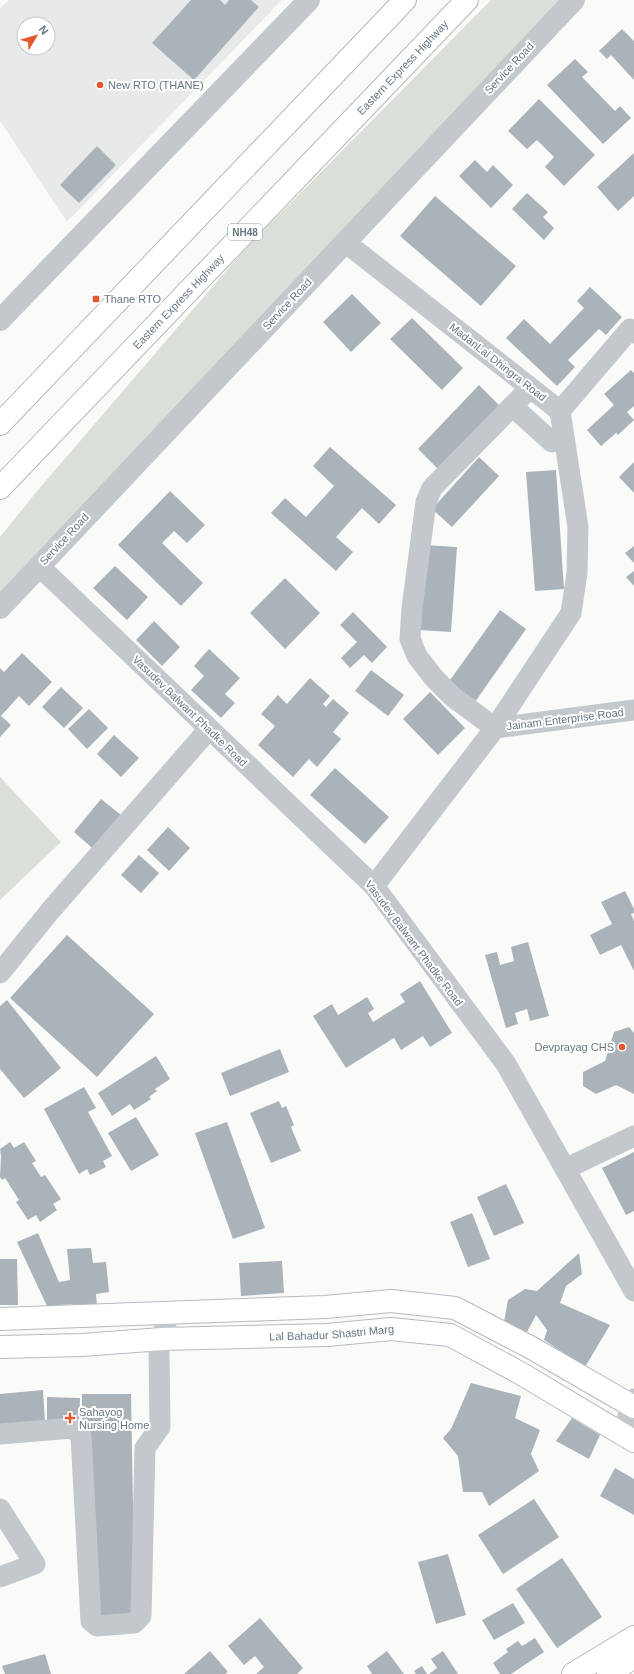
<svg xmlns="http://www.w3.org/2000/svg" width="634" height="1674" viewBox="0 0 634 1674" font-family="Helvetica,sans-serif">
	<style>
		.built { fill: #e8e9e9; fill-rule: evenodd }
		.green { fill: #dadfd7 }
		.building { fill: #aab3b9 }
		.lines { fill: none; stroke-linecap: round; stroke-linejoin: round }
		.secondary-casing { stroke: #b3babf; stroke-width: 24 }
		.primary-casing { stroke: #b5babe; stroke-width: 24 }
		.trunk-casing { stroke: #b4b9bd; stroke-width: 24 }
		.minor { stroke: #c3c8cc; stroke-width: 21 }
		.tertiary { stroke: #c3c8cc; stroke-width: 22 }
		.secondary { stroke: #fff; stroke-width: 22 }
		.primary { stroke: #fff; stroke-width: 22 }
		.trunk { stroke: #fff; stroke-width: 22 }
		.poi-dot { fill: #e4572e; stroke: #fff; stroke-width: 1.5 }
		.labels { text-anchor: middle; stroke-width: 4; stroke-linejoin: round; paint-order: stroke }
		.shield { fill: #fff; stroke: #939fa8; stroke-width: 1 }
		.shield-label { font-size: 10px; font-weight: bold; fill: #657683 }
		.street-label { font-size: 11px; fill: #657683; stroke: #fff }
		.poi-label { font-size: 11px; fill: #657683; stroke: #fff; text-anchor: start }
	</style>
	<rect width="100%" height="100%" fill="#fafaf8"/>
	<path class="built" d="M9,0H282L67,222L0,121V8ZM24,24H48V48H24Z"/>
	<g class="green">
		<polygon points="491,0 568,0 0,596 0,537 38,490 244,250"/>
		<polygon points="0,777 61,842 0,900"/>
	</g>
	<g class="building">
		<polygon points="191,0 220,0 225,5 229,0 251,0 259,7 194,80 152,43"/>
		<polygon points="622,29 634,41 634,80 611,55 607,59 599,51"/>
		<polygon points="575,59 588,72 582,77 615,111 620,106 631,118 603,144 547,85"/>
		<polygon points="539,99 595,155 564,186 545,167 554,157 537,140 527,149 508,131"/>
		<polygon points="97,146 116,165 79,203 60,185"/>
		<polygon points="634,153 634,196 618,211 597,187"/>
		<polygon points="475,160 487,172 493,165 513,185 491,208 459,176"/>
		<polygon points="527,193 548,212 543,217 554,228 544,240 512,209"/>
		<polygon points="435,196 516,266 481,306 400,236"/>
		<polygon points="590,287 622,317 606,335 599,329 568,360 575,367 557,386 506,338 524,319 550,344 584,308 577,301"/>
		<polygon points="352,294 381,323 351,352 323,322"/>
		<polygon points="412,318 463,368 442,390 390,339"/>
		<polygon points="631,370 634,373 634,406 627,412 634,420 618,435 616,433 601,446 587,430 614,405 604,394"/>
		<polygon points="479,385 500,406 438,469 418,449"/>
		<polygon points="330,447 396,505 379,524 362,508 336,537 353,552 336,571 271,513 285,498 306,517 334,486 313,466"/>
		<polygon points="479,457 499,476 452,527 432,509"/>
		<polygon points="634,462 634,493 619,477"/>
		<polygon points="556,470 564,589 535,591 526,472"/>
		<polygon points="170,491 205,525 187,543 174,531 162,543 203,583 181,606 118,545"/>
		<polygon points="424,545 457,547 451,632 419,630"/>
		<polygon points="634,546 634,563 625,553"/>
		<polygon points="115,566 148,597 127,620 93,588"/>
		<polygon points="634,571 634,586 626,577"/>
		<polygon points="285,578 320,613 285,649 250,613"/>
		<polygon points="500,610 526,629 475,702 448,683"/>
		<polygon points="353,612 387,647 372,663 364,655 350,668 341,658 357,642 340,625"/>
		<polygon points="154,621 180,647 162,666 136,640"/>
		<polygon points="209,649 240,678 225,694 235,703 221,718 191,690 204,676 194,666"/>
		<polygon points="22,653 52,682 29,706 19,696 1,716 11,725 0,737 0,668 4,672"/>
		<polygon points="371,670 404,695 388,716 355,691"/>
		<polygon points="310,678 330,696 323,704 326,707 333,699 349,713 333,732 341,739 317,767 309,759 293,777 258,745 275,726 261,714 278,695 287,704"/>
		<polygon points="61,687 83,708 64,728 42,707"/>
		<polygon points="430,692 465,728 438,755 403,719"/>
		<polygon points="89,709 108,728 87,749 68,729"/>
		<polygon points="114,735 139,758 121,777 97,754"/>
		<polygon points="335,768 389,817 365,844 310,795"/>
		<polygon points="101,799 126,819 98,853 74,832"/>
		<polygon points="168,827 190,848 169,871 147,850"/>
		<polygon points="139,855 159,873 141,893 121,875"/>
		<polygon points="625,891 634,909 634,913 631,914 634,921 634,971 621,945 600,955 590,935 612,924 601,902"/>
		<polygon points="67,935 154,1014 97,1077 10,998"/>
		<polygon points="528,942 549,1016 530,1021 527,1009 515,1013 518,1024 506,1028 485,955 497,952 500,965 514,961 511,947"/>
		<polygon points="420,981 452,1033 430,1047 423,1036 401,1050 394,1038 346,1068 313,1016 332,1004 338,1015 367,997 374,1009 368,1013 373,1022 405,1002 400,994"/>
		<polygon points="7,1000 61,1068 24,1098 0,1069 0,1006"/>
		<polygon points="629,1027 634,1033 634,1094 616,1085 596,1094 583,1086 583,1072 605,1061 614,1032"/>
		<polygon points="280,1049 289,1072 230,1096 221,1073"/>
		<polygon points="156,1056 170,1079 155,1089 157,1091 149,1097 151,1099 134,1110 130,1104 112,1116 98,1093"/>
		<polygon points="84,1087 96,1108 88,1112 112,1156 103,1161 106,1167 90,1175 87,1169 79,1174 44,1109"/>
		<polygon points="279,1101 282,1108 286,1106 294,1125 291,1127 301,1151 271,1163 250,1113"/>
		<polygon points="136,1117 159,1155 131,1171 108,1133"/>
		<polygon points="227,1122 265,1228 233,1239 195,1133"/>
		<polygon points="10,1142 14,1148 24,1142 36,1161 32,1163 41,1177 45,1175 61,1199 53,1204 57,1210 40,1222 36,1215 28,1220 16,1202 19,1200 5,1178 2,1180 0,1177 1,1156 0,1149"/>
		<polygon points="634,1152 634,1211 626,1215 602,1168"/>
		<polygon points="506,1184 524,1223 494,1236 477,1197"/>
		<polygon points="472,1213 490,1259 468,1267 450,1222"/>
		<polygon points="38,1233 59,1282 70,1280 67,1249 91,1248 93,1263 106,1262 109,1292 96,1294 97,1306 73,1308 72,1304 47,1306 17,1242"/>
		<polygon points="579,1253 582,1274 566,1286 560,1303 610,1325 585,1367 544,1340 547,1330 536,1315 527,1332 504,1322 508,1300 525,1289 537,1291"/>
		<polygon points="0,1259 17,1259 18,1305 0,1305"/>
		<polygon points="282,1261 284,1293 241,1296 239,1263"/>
		<polygon points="471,1383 521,1396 515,1418 540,1430 531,1454 539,1471 489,1506 482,1492 463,1492 458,1456 443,1438 451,1429"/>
		<polygon points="43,1390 45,1422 0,1425 0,1394"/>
		<polygon points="82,1394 131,1394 135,1617 99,1618 88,1425 82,1426"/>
		<polygon points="47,1397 80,1398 79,1423 47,1423"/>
		<polygon points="572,1418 600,1435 589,1459 556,1441"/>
		<polygon points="615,1468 634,1479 634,1515 600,1496"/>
		<polygon points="534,1499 559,1537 503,1574 478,1535"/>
		<polygon points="448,1554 466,1615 436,1624 418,1562"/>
		<polygon points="562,1558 602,1617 557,1648 516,1589"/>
		<polygon points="513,1603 525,1623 494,1640 482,1620"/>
		<polygon points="260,1618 303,1668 297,1674 256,1674 264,1667 255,1656 244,1665 228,1646"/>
		<polygon points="535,1638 544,1652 511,1674 500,1674 493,1663 508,1652 506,1649 518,1641 522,1646"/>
		<polygon points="210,1651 228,1672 225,1674 184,1674"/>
		<polygon points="387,1651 404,1674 372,1674 367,1666"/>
		<polygon points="443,1651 458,1674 429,1674 437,1668 431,1659"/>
		<polygon points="45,1654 51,1674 5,1674 2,1666"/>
		<polygon points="422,1666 427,1674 416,1674 414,1671"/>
	</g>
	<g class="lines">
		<g class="secondary-casing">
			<g id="secondary">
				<polyline points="573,1674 634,1637"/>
				<polyline points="608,1674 634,1657"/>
			</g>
		</g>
		<g class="primary-casing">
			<g id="primary">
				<polyline points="0,1319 325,1307 391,1301 455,1308 530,1347 634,1407"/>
				<path id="s1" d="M0,1347L82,1345L162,1339L327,1335L391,1329L450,1335L520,1373L634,1441"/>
			</g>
		</g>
		<g class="trunk-casing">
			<g id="trunk">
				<polyline points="0,424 405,0"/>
				<path id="s2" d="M0,488L467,0"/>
			</g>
		</g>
		<g class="minor">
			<polyline points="345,242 560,411"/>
			<polyline points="530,388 432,488 426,502 412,608 410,639 417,656 434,678 453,697 495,728 634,710"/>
			<polyline points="512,406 552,442"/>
			<polyline points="560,411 630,329 634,333"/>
			<polyline points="39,566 374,886 506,1064 634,1291"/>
			<polyline points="374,886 495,728 571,613 577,573 578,527 560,411"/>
			<polyline points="0,973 50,911 209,729"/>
			<polyline points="565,1169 634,1136"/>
			<polyline points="0,1434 73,1428 81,1436 91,1621 97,1626 134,1623 141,1616 145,1448 160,1427 159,1350 169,1312"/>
			<polyline points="622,1434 634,1399"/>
			<polyline points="0,1509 35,1564 0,1577"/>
		</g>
		<g class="tertiary">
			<polyline points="0,320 309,0"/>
			<polyline points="0,608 574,0"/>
		</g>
		<use href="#secondary" class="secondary"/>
		<use href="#primary" class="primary"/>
		<use href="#trunk" class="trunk"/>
	</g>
	<g class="poi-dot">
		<circle cx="100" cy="85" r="4"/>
		<rect x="92" y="295" width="8" height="8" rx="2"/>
		<circle cx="622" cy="1047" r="4"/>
		<path d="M68 1412h4v4h4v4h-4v4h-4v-4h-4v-4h4z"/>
	</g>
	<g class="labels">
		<rect class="shield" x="228" y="224" width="34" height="16" rx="3"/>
		<g class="shield-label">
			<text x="245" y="236">NH48</text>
		</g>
		<g class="street-label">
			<text dy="4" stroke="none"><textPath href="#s2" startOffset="582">Eastern Express Highway</textPath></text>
			<text transform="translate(509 68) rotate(-47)" y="4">Service Road</text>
			<text dy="4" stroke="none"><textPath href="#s2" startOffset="258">Eastern Express Highway</textPath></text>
			<text transform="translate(287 304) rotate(-47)" y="4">Service Road</text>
			<text transform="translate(498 362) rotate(38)" y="4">MadanLal Dhingra Road</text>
			<text transform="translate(64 539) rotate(-47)" y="4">Service Road</text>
			<text transform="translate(190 711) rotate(44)" y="4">Vasudev Balwant Phadke Road</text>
			<text transform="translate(565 719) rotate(-7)" y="4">Jainam Enterprise Road</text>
			<text transform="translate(414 943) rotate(53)" y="4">Vasudev Balwant Phadke Road</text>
			<text dy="4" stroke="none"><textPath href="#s1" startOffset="332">Lal Bahadur Shastri Marg</textPath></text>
		</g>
		<g class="poi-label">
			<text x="108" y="89">New RTO (THANE)</text>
			<text x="104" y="303">Thane RTO</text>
			<text x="614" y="1051" text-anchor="end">Devprayag CHS</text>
			<text x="79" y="1416">Sahayog<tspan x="79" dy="13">Nursing Home</tspan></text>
		</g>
	</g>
	<g transform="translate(36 36) rotate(52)"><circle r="19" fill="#ffffff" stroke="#c1c8cd"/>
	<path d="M0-3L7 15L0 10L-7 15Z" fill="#e4572e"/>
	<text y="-6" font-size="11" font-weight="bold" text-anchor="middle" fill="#657683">N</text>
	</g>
</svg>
